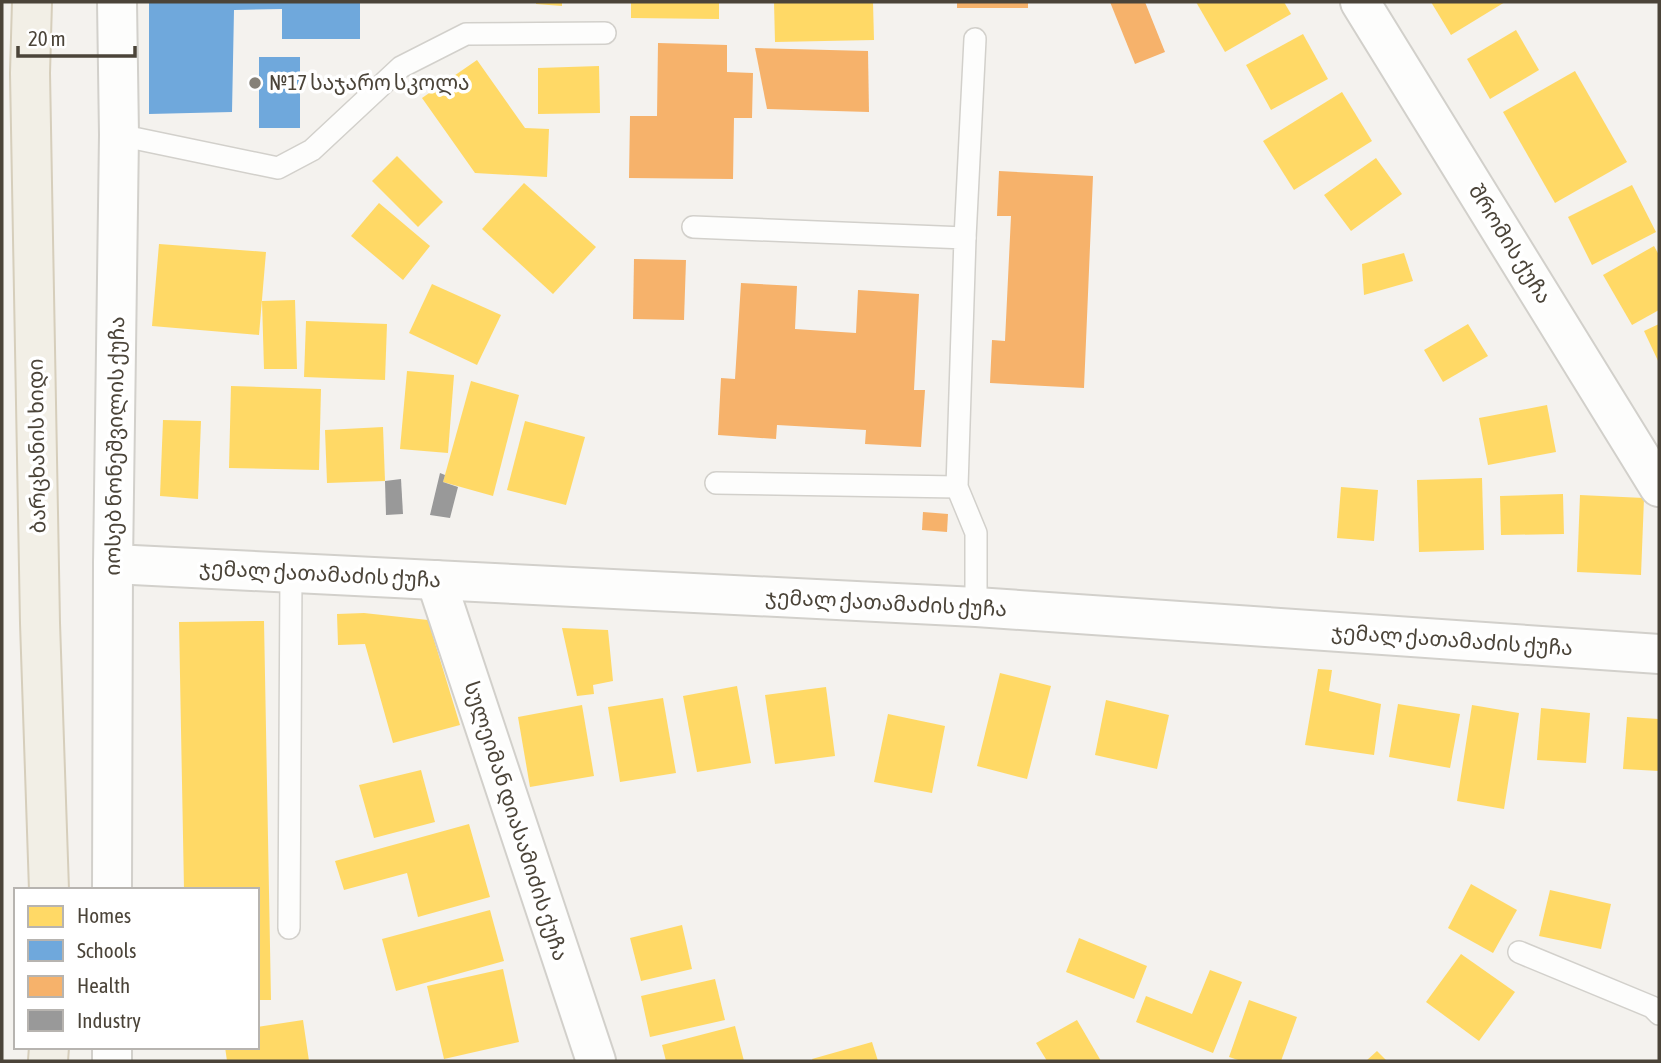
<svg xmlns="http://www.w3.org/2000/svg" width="1661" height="1063" viewBox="0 0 1661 1063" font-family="'Asap Condensed','Noto Sans Georgian',sans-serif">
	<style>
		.homes { fill: #ffd966 }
		.schools { fill: #6fa8dc }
		.health { fill: #f6b26b }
		.industry { fill: #999 }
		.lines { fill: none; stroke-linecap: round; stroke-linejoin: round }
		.service-casing { stroke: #d2d0cb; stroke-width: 24 }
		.minor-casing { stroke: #d2d0cb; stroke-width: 42 }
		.primary-casing { stroke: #d6cebb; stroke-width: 42 }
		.service { stroke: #fdfdfc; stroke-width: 21 }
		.minor { stroke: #fdfdfc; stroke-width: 38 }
		.primary { stroke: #f2efe6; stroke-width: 38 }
		.poi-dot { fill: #868178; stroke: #fff; stroke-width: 2.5 }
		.labels { text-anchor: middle; stroke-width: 7; stroke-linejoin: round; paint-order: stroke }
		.poi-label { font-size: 21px; fill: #4b4439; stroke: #fff; text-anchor: start }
		.street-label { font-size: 21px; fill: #4b4439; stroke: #fff }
	</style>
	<rect width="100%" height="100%" fill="#f4f2ee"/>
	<g class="homes">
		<polygon points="536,2 562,2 562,6 536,4"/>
		<polygon points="631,2 719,2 719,19 631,18"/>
		<polygon points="774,2 873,2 874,40 775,42"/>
		<polygon points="1196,2 1284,2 1291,14 1225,52"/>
		<polygon points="1431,2 1505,2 1451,35"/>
		<polygon points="1516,30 1539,70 1490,99 1467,59"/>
		<polygon points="1303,34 1328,79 1271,110 1246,65"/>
		<polygon points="477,60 525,128 549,129 547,177 475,173 422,98"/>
		<polygon points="599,66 600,113 538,114 538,68"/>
		<polygon points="1575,71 1627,162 1555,203 1503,112"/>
		<polygon points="1342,92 1372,141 1294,190 1263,141"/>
		<polygon points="397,156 443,202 418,227 372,181"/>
		<polygon points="1376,158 1402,194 1351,231 1324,195"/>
		<polygon points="524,183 596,247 553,294 482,229"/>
		<polygon points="1632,185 1656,232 1592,265 1568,217"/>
		<polygon points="379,203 430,246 403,280 351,236"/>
		<polygon points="159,244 266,252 259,335 152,326"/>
		<polygon points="1654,246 1659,255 1659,310 1632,325 1603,275"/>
		<polygon points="1404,253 1413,281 1364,295 1362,264"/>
		<polygon points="432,284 501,315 477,365 409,333"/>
		<polygon points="295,300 297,369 264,369 262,301"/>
		<polygon points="306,321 387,324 385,380 304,377"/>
		<polygon points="1468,324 1488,356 1443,382 1424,350"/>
		<polygon points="1659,324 1659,363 1644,331"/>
		<polygon points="407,371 454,375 448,453 400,449"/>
		<polygon points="471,381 519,395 493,496 443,482"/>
		<polygon points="231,386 321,389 319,470 229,468"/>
		<polygon points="1547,405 1556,452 1488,465 1479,418"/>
		<polygon points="163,420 201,421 198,499 160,496"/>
		<polygon points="525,421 585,437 566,505 507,490"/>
		<polygon points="383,427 385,481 327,483 325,430"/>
		<polygon points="1482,478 1484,550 1419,552 1417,480"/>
		<polygon points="1341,487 1378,490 1374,541 1337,538"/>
		<polygon points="1563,494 1564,534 1501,535 1500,496"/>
		<polygon points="1580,495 1644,498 1641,575 1577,572"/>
		<polygon points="364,613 428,620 460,725 393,743 365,644 338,645 337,614"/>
		<polygon points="264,621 271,1000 257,1000 257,890 184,890 179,622"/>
		<polygon points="562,628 608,630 613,681 593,685 594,694 577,696"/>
		<polygon points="1318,669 1332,670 1329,691 1381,704 1374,755 1305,745"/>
		<polygon points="1000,673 1051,686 1027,779 977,766"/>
		<polygon points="737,686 751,763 697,772 683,696"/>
		<polygon points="826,687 835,756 775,764 765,695"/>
		<polygon points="663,698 676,773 620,782 608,707"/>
		<polygon points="1106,700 1169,715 1157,769 1095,755"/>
		<polygon points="1398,704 1460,714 1450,768 1389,757"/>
		<polygon points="582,705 594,776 530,787 518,717"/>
		<polygon points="1472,705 1519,713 1504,809 1457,801"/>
		<polygon points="1541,708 1590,713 1586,763 1537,760"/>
		<polygon points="888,714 945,726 932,793 874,782"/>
		<polygon points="1627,717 1659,719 1659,771 1623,769"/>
		<polygon points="421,770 435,822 374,838 359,785"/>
		<polygon points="469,824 490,897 418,917 407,873 344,890 335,861"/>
		<polygon points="1471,884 1517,910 1493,953 1448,928"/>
		<polygon points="1550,890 1611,904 1601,949 1539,936"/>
		<polygon points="490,910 504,961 396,991 382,939"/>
		<polygon points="682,925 692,969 641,981 630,938"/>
		<polygon points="1079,938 1147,966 1134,999 1066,972"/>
		<polygon points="1461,954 1515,992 1479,1041 1426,1002"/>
		<polygon points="503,969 519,1042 444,1059 427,986"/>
		<polygon points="1210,970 1242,982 1213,1053 1136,1022 1146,996 1192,1014"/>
		<polygon points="715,979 725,1020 650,1037 641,996"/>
		<polygon points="1249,1000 1297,1017 1281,1061 1241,1061 1229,1057"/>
		<polygon points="303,1020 309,1061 227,1061 225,1047 257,1047 257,1027"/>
		<polygon points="1077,1020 1101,1061 1047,1061 1036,1043"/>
		<polygon points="735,1026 744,1061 666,1061 662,1045"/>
		<polygon points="872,1042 878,1061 813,1061 812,1059"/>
		<polygon points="1377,1051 1387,1061 1366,1061"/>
	</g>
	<g class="schools">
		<polygon points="149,2 360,2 360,39 282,39 282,9 234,10 232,112 149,114"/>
		<rect x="259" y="57" width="41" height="71"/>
	</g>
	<g class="health">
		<rect x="957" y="2" width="71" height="6"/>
		<polygon points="1110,2 1145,2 1165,52 1135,64"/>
		<polygon points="658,43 727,45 727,72 753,73 752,118 734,118 733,179 629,178 630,116 657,116"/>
		<polygon points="755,48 868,51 869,112 767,109"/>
		<polygon points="999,171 1093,176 1084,388 990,383 992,340 1005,341 1011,216 997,216"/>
		<polygon points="634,259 686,260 684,320 633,319"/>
		<polygon points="741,283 797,286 795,329 856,333 858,290 919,294 914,390 925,390 921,447 865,444 866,430 777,425 776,439 718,435 721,378 735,379"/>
		<polygon points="923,512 948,514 947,532 922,530"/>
	</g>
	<g class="industry">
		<polygon points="440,473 445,475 443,482 458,487 450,518 430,515"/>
		<polygon points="401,479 403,514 386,515 385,481"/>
	</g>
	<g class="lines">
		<g class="service-casing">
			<g id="service">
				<polyline points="119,135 278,168 312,150 401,67 466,34 605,33"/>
				<polyline points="693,227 965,238 957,487 976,533 976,607"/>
				<polyline points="965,238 975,39"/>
				<polyline points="716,483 957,487"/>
				<polyline points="289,928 291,573"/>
				<polyline points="1519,952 1652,1007 1659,1014"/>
			</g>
		</g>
		<g class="minor-casing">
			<g id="minor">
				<polyline points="1360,2 1659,487"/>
				<polyline points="113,564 976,607 1659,654"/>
				<polyline points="436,580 596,1061"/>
				<polyline points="112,890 113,564 119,135 117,2"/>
				<polyline points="112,1061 112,1047"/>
			</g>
		</g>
		<g class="primary-casing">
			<g id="primary">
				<polyline points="32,2 30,73 40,623 49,890"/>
				<polyline points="48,1061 49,1047"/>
			</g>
		</g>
		<use href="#service" class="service"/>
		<use href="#minor" class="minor"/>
		<use href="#primary" class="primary"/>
	</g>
	<circle class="poi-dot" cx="255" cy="83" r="7"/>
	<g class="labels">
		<g class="poi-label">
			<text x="269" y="90">№17 საჯარო სკოლა</text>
		</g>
		<g class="street-label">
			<text transform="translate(1510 244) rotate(58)" y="7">შრომის ქუჩა</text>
			<text transform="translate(37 446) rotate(-91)" y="7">ბარცხანის ხიდი</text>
			<text transform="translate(115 446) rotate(-89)" y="7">იოსებ ნონეშვილის ქუჩა</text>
			<text transform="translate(320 574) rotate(3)" y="7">ჯემალ ქათამაძის ქუჩა</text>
			<text transform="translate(886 603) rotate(3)" y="7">ჯემალ ქათამაძის ქუჩა</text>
			<text transform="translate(1452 640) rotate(4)" y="7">ჯემალ ქათამაძის ქუჩა</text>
			<text transform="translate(516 821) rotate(72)" y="7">სულეიმან დიასამიძის ქუჩა</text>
		</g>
	</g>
	<rect width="1661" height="1063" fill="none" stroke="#4b4439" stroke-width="7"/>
	<rect x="14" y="888" width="245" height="161" fill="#ffffff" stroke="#b7b4b0" stroke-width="2"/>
	<rect x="28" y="906" width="35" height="21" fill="#ffd966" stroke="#b7b4b0" stroke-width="2"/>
	<text x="77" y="923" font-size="21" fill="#4b4439">Homes</text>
	<rect x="28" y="940" width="35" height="21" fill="#6fa8dc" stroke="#b7b4b0" stroke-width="2"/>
	<text x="77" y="958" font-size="21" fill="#4b4439">Schools</text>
	<rect x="28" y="976" width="35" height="21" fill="#f6b26b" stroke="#b7b4b0" stroke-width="2"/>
	<text x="77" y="993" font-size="21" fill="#4b4439">Health</text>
	<rect x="28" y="1010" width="35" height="21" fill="#999999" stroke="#b7b4b0" stroke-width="2"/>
	<text x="77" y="1028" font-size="21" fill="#4b4439">Industry</text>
	<path d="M18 46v10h117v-10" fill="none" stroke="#4b4439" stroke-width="3.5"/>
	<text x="28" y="46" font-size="21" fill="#4b4439" stroke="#ffffff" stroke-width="5" paint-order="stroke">20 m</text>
</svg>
